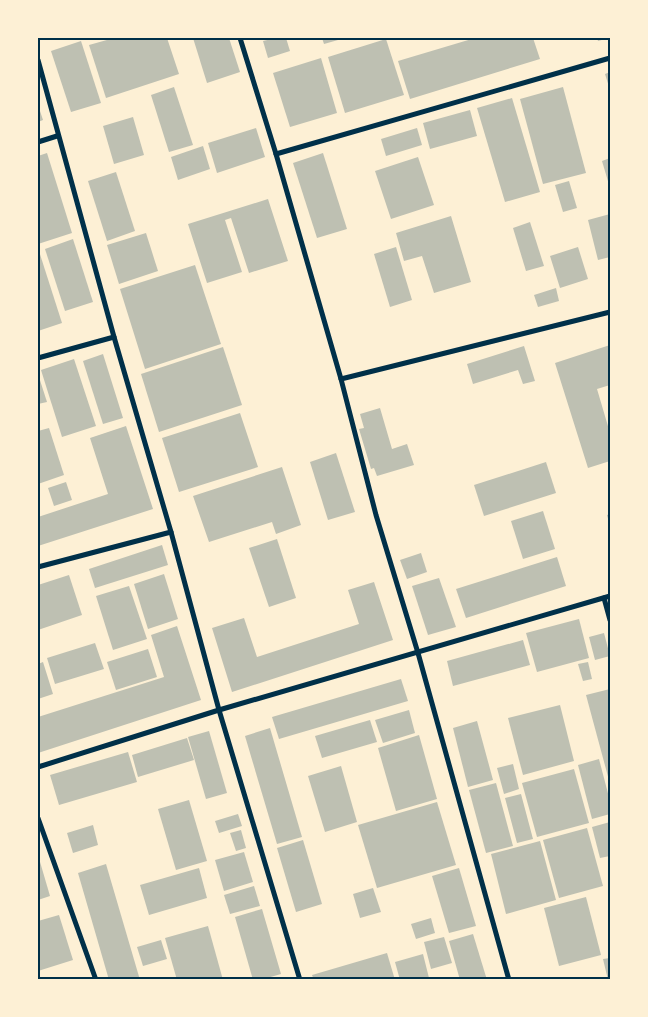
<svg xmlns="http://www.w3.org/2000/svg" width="648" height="1017" viewBox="0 0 648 1017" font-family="'Zilla Slab',serif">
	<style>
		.building { fill: #bec0b2 }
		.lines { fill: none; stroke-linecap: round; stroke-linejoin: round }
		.minor { stroke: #003049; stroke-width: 5 }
		.neatline { fill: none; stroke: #003049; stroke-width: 2 }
	</style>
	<rect width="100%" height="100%" fill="#fdf0d5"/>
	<g class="building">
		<polygon points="114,38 167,38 179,74 106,98 89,45"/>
		<polygon points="193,38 229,38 240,72 207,83"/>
		<polygon points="276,38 286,38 290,51 268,58 263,41"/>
		<polygon points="322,38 345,38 324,44"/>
		<polygon points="475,38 533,38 540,59 410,99 398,61"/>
		<polygon points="597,38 609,38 598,41"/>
		<polygon points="386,39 404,95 345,113 328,57"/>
		<polygon points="81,41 101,103 71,112 51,51"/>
		<polygon points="321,58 337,113 290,127 273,73"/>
		<polygon points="610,72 610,90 605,74"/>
		<polygon points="174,87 193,145 169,152 151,95"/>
		<polygon points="563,87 586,173 543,184 520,99"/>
		<polygon points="512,98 540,192 505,202 477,108"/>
		<polygon points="38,105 43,120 38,122"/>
		<polygon points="470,110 477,136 430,149 423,123"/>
		<polygon points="133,117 144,155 114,164 103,126"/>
		<polygon points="256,128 265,157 217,173 208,143"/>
		<polygon points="417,128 422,145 386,156 381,139"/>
		<polygon points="203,146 210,169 178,180 171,157"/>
		<polygon points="47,153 72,233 38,244 38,156"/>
		<polygon points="323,153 347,229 317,238 293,163"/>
		<polygon points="418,157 434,205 391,219 375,171"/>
		<polygon points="610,158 610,188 602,161"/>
		<polygon points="116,172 135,231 107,241 88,181"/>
		<polygon points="569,181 577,208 563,212 555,185"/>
		<polygon points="268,199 288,261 249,273 231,218 225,220 242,272 207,283 188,224"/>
		<polygon points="610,214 610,257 598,260 588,220"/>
		<polygon points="451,216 471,282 434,293 422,256 404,261 396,233"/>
		<polygon points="530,222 544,266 526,271 513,228"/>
		<polygon points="146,233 158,271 119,284 107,245"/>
		<polygon points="73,239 93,302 65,311 45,249"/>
		<polygon points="396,247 412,300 390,307 374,254"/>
		<polygon points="578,247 588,279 560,288 550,256"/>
		<polygon points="38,248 62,323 38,331"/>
		<polygon points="195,265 221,344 145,369 120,289"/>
		<polygon points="556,288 559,301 538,307 534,295"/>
		<polygon points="610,345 610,385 597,389 610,433 610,461 588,468 555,363"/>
		<polygon points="524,346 535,381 523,384 518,370 473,384 467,364"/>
		<polygon points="223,347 242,405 159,432 141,374"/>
		<polygon points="103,354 123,418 103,424 83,361"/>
		<polygon points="74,359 96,426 62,437 41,370"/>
		<polygon points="38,374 47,402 38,404"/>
		<polygon points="380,408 392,449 407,444 414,465 377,476 374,468 371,469 359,429 364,428 360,414"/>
		<polygon points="240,413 258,467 179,492 162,438"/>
		<polygon points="126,426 153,509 38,546 38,517 108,494 90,438"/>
		<polygon points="49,428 64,475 38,484 38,431"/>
		<polygon points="336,453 355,512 328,520 310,462"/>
		<polygon points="546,462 556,493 484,516 474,485"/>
		<polygon points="282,467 301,525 276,534 272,522 209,542 193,496"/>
		<polygon points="66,482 72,500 54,506 48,488"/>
		<polygon points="543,511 555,549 523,559 511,521"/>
		<polygon points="610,514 610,526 607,515"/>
		<polygon points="277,539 296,598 269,607 249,548"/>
		<polygon points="162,545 168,565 95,588 89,569"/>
		<polygon points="421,553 427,572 407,579 400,560"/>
		<polygon points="557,557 566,586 466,618 456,589"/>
		<polygon points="164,574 178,619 148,629 134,584"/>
		<polygon points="69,575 82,615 38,630 38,585"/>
		<polygon points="439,578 456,627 428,635 412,586"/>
		<polygon points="374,582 393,640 232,692 212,628 244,618 257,657 359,624 348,590"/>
		<polygon points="129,586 147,639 113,650 96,596"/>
		<polygon points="579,619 589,658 537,672 526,633"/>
		<polygon points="177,626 201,700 38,753 38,717 164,677 151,635"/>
		<polygon points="604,633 610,656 595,660 589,637"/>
		<polygon points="523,640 530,665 453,686 447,661"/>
		<polygon points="95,643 104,669 55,684 47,658"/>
		<polygon points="148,649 157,677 116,690 107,662"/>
		<polygon points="43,662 53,694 38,699 38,664"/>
		<polygon points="588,662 592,679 583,681 578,664"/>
		<polygon points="401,679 408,701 279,739 272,717"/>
		<polygon points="610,689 610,784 586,695"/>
		<polygon points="560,705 574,761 523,775 508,718"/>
		<polygon points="409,710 415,733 383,743 375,720"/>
		<polygon points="370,720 377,742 322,758 315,736"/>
		<polygon points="477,721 493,780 468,787 453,728"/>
		<polygon points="270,728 302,837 277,844 245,736"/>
		<polygon points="209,731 227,793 206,799 188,737"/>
		<polygon points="419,735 437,799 396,811 378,748"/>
		<polygon points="187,738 194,760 138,777 132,755"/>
		<polygon points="128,752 137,782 59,805 50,775"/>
		<polygon points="599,759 610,801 610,814 592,819 578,765"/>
		<polygon points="513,764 519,789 504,794 497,768"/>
		<polygon points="341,766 357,822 325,832 308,776"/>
		<polygon points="574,769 589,823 537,837 522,783"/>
		<polygon points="496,783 513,846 486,853 469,790"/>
		<polygon points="521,794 533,839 517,843 505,798"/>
		<polygon points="189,800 207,861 176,870 158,809"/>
		<polygon points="437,802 456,865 377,888 358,825"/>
		<polygon points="238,814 242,826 219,833 215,821"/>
		<polygon points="610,822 610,856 600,858 592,827"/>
		<polygon points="93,825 98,845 73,853 67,833"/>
		<polygon points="587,828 603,886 559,898 543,840"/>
		<polygon points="241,830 246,848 236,851 230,833"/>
		<polygon points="303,840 322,904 296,912 277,848"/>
		<polygon points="540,841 556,900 506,914 491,854"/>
		<polygon points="244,852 253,882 224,891 215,860"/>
		<polygon points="38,855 50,896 38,900"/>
		<polygon points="106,864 140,980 109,980 78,873"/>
		<polygon points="199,868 207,898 149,915 140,885"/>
		<polygon points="459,868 476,926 449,933 432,876"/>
		<polygon points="254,886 260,906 230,914 224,895"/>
		<polygon points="373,888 381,912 360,918 353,894"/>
		<polygon points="586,897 601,955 559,966 544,908"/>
		<polygon points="262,909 281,974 260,980 253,980 235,917"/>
		<polygon points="59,915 73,960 38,971 38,921"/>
		<polygon points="431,918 435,933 416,939 411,924"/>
		<polygon points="208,926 223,980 177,980 165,938"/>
		<polygon points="473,934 487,980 460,980 449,941"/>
		<polygon points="444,937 452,963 431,969 424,942"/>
		<polygon points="161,940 167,959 143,966 137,947"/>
		<polygon points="387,953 395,980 314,980 312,975"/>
		<polygon points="423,954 429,978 423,980 400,980 395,962"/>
		<polygon points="610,958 610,980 608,980 603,959"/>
	</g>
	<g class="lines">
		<g class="minor">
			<polyline points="240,38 276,154 341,379 376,515 418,653 509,980"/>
			<polyline points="38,60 114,337 171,532 219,710 300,980"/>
			<polyline points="38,142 57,136"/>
			<polyline points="276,154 610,58"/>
			<polyline points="38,358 114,337"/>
			<polyline points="341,379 610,312"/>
			<polyline points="38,567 171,532"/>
			<polyline points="604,598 610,620"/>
			<polyline points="38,767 219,710 610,596"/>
			<polyline points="38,818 96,980"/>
		</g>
	</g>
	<rect width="648" height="1017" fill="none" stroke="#fdf0d5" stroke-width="78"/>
	<rect x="39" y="39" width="570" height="939" class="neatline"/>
</svg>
